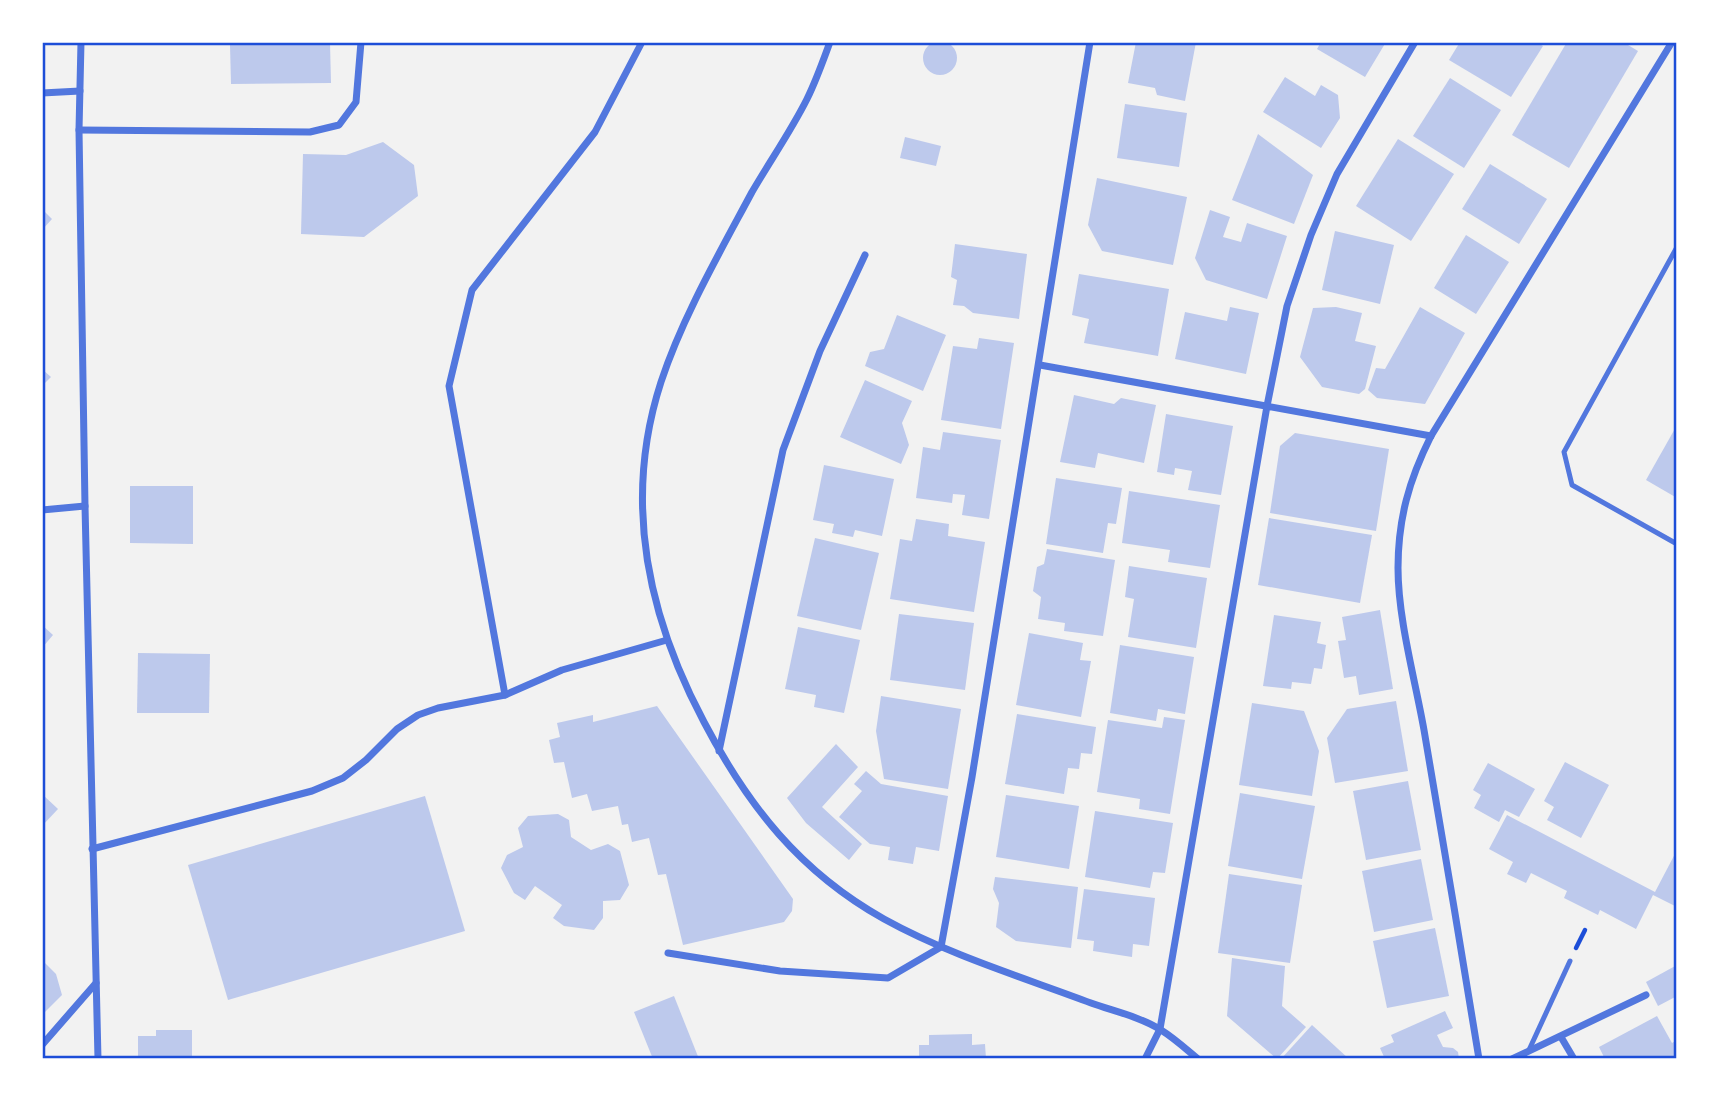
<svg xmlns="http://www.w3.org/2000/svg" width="1719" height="1101" viewBox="0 0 1719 1101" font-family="Commissioner,sans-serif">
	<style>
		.building { fill: #bdc9ec }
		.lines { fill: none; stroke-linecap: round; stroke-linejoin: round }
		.path { stroke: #1d4ed8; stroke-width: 4.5 }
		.service { stroke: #5277de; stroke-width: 5 }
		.minor { stroke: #5277de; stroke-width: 7 }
		.neatline { fill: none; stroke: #1d4ed8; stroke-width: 2.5 }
	</style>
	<rect width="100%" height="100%" fill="#f2f2f2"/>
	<g class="building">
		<circle cx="940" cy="58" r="17"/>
		<polygon points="1136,42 1196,42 1185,101 1157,95 1155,88 1128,83"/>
		<polygon points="1321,42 1386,42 1365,77 1317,49"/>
		<polygon points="1460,42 1536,42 1543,46 1511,97 1449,60"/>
		<polygon points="1567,42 1623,42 1638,51 1569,168 1512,135"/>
		<polygon points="330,43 331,83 231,84 230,45"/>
		<polygon points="1285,77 1315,96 1321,85 1338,95 1340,118 1321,148 1263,112"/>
		<polygon points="1450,78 1501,110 1464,168 1413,136"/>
		<polygon points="1125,104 1187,113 1179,167 1117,158"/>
		<polygon points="1258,134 1313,175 1294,224 1232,200"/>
		<polygon points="905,137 941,146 936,166 900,158"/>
		<polygon points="1398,139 1454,174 1411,241 1356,206"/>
		<polygon points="383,142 414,165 418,196 364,237 301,234 303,154 346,155"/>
		<polygon points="1490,164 1547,199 1519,244 1462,209"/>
		<polygon points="1097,178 1187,197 1173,265 1102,251 1088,225"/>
		<polygon points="42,209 52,219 42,230"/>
		<polygon points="1210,210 1230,217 1223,237 1241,242 1247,223 1287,236 1267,299 1206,280 1195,258"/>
		<polygon points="1335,231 1394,245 1380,304 1322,290"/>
		<polygon points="1466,235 1509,262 1476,314 1434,288"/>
		<polygon points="955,244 1027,254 1019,319 973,313 964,306 953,305 957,280 951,277"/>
		<polygon points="1079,274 1169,289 1158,356 1084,343 1089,319 1072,315"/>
		<polygon points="1230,307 1259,313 1246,374 1175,359 1185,312 1227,321"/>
		<polygon points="1336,307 1362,313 1355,341 1376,346 1365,389 1359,394 1322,387 1300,357 1313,308"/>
		<polygon points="1420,307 1465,333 1425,404 1377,398 1368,390 1376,368 1385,369"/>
		<polygon points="897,315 946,335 923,391 865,366 870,352 884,349"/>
		<polygon points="979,338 1014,343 1001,429 941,420 953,346 977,349"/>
		<polygon points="42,369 51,377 42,386"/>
		<polygon points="865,380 912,401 902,423 909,445 901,464 840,437"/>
		<polygon points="1074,395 1114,404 1121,398 1156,405 1144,463 1098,453 1095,468 1060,462"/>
		<polygon points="1166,414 1233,426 1221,495 1188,490 1192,471 1175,468 1174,475 1157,472"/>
		<polygon points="1677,425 1677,498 1646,480"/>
		<polygon points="943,432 1001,440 989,519 962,515 965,495 953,494 952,503 916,498 923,447 940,450"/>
		<polygon points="1295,433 1389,449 1376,531 1270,513 1280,446"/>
		<polygon points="824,465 894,479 882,536 855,530 853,537 832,533 834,524 813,520"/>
		<polygon points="1056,478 1122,488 1116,524 1108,523 1103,553 1046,544"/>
		<polygon points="130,486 193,486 193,544 130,543"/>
		<polygon points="1129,491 1220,505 1210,568 1168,562 1170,550 1122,543"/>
		<polygon points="1269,518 1372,535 1360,603 1258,585"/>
		<polygon points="916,519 949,524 948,536 985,542 974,612 890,599 900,539 912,541"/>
		<polygon points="815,538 879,553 861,630 797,616"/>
		<polygon points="1047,549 1115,560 1103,636 1064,631 1065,623 1038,619 1041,597 1033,591 1037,567 1044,564"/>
		<polygon points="1129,566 1207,578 1196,648 1128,637 1134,599 1125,597"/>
		<polygon points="1380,610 1393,689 1359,695 1356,676 1344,678 1338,641 1346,640 1342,617"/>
		<polygon points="899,614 974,623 965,690 890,680"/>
		<polygon points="1274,615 1321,622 1317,643 1326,645 1322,669 1314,668 1311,684 1292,682 1291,689 1263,686"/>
		<polygon points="42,625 53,635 42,648"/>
		<polygon points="798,627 860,640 844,713 814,707 816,695 785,689"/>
		<polygon points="1029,633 1083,643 1080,660 1091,661 1081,717 1016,705"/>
		<polygon points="1120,645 1194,657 1185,714 1158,709 1156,721 1110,713"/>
		<polygon points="138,653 210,654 209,713 137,713"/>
		<polygon points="881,696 961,709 948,789 884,779 876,731"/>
		<polygon points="1396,701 1408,771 1335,783 1327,738 1347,709"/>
		<polygon points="1252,703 1304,711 1319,751 1312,796 1239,785"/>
		<polygon points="657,706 793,899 792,911 784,922 683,945 666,874 658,875 649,838 632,842 628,824 622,825 618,806 592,811 587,794 572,798 564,762 554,763 549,740 560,737 557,723 593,715 593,722"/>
		<polygon points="1017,714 1096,727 1092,754 1081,753 1079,769 1068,768 1064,794 1005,784"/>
		<polygon points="1164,717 1185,720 1170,814 1139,809 1140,799 1097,792 1108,720 1162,728"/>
		<polygon points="836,744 858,767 822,807 862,844 849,860 806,823 787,798"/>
		<polygon points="1565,762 1609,785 1581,838 1547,820 1554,807 1544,801"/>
		<polygon points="1488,763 1535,789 1519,817 1505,810 1499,822 1474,808 1481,795 1473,790"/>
		<polygon points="866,771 881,784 948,796 939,851 916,847 913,864 888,860 890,847 870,844 839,817 862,791 854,784"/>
		<polygon points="1408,781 1421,850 1366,860 1353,791"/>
		<polygon points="1240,793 1315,806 1302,879 1228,866"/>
		<polygon points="42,794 58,809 42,826"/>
		<polygon points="1006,795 1079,806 1069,869 996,857"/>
		<polygon points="425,796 465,931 228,1000 188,865"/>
		<polygon points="1095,811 1173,823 1165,873 1153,872 1150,888 1085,877"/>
		<polygon points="558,814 569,820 571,837 591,850 608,844 620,851 629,885 620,900 603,901 603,918 594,930 564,926 553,918 562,905 535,886 525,900 514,893 501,868 507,855 523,847 518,828 528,816"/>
		<polygon points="1507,815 1655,892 1677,850 1677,907 1653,895 1636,929 1600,910 1598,915 1564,898 1567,891 1531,873 1526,883 1507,874 1513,862 1489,849"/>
		<polygon points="1421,859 1433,920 1374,932 1362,871"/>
		<polygon points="1229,874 1302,885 1290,963 1218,953"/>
		<polygon points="995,877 1078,887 1071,948 1016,941 996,927 999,903 993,889"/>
		<polygon points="1084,889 1155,898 1149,946 1133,944 1132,957 1093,951 1094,941 1077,939"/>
		<polygon points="1435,928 1449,996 1387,1008 1373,941"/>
		<polygon points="1232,958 1285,966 1282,1006 1306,1027 1277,1059 1227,1016"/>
		<polygon points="42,960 56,974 62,995 42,1015"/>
		<polygon points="1677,965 1677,996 1658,1006 1646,982"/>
		<polygon points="674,996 699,1059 653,1059 634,1012"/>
		<polygon points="1445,1011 1453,1028 1437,1035 1443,1047 1453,1048 1458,1052 1459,1059 1385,1059 1380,1048 1394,1042 1391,1035"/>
		<polygon points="1657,1016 1672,1043 1677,1040 1677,1059 1605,1059 1599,1047"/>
		<polygon points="1312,1025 1349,1059 1281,1059"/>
		<polygon points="156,1030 192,1030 192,1059 138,1059 138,1036 156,1036"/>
		<polygon points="972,1034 972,1045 985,1044 986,1059 919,1059 919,1045 929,1045 929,1035"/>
	</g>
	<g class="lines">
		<polyline class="path" points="1576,948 1585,930"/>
		<g class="service">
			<polyline points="1677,247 1564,452 1572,485 1677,544"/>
			<polyline points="1529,1050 1570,961"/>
		</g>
		<g class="minor">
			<polyline points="81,42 79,130 85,506 98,1059"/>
			<path d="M830,42C823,61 816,81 807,99C791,131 770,161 752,192C720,252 682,318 661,382C623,499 647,615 704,722C748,806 800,872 884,919C949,955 1022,977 1091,1003C1113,1011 1141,1017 1161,1030C1174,1038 1186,1049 1198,1059"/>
			<polyline points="42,93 80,91"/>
			<polyline points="79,130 310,132 339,125 356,102 361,42"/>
			<polyline points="1040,365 1431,436"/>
			<polyline points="42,510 85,506"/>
			<polyline points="505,695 449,386 472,290 595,132 642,42"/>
			<polyline points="719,751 783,450 820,351 865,255"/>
			<polyline points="92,849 312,791 343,778 366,760 397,729 418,715 438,708 505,695 562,670 667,640"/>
			<polyline points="668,953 780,971 888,978 941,947 972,777 1090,42"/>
			<polyline points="1561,1037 1574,1059"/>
			<polyline points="42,1045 96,983"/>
			<polyline points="1145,1059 1160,1029 1267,406 1287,306 1311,235 1337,174 1415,42"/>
			<path d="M1479,1059C1461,949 1443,840 1424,730C1415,679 1398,619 1398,568C1398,519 1409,480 1431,436L1672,42"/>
			<polyline points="1512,1059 1646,995"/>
		</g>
	</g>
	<rect width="1719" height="1101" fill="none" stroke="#ffffff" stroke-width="88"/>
	<rect x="44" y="44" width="1631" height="1013" class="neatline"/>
</svg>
